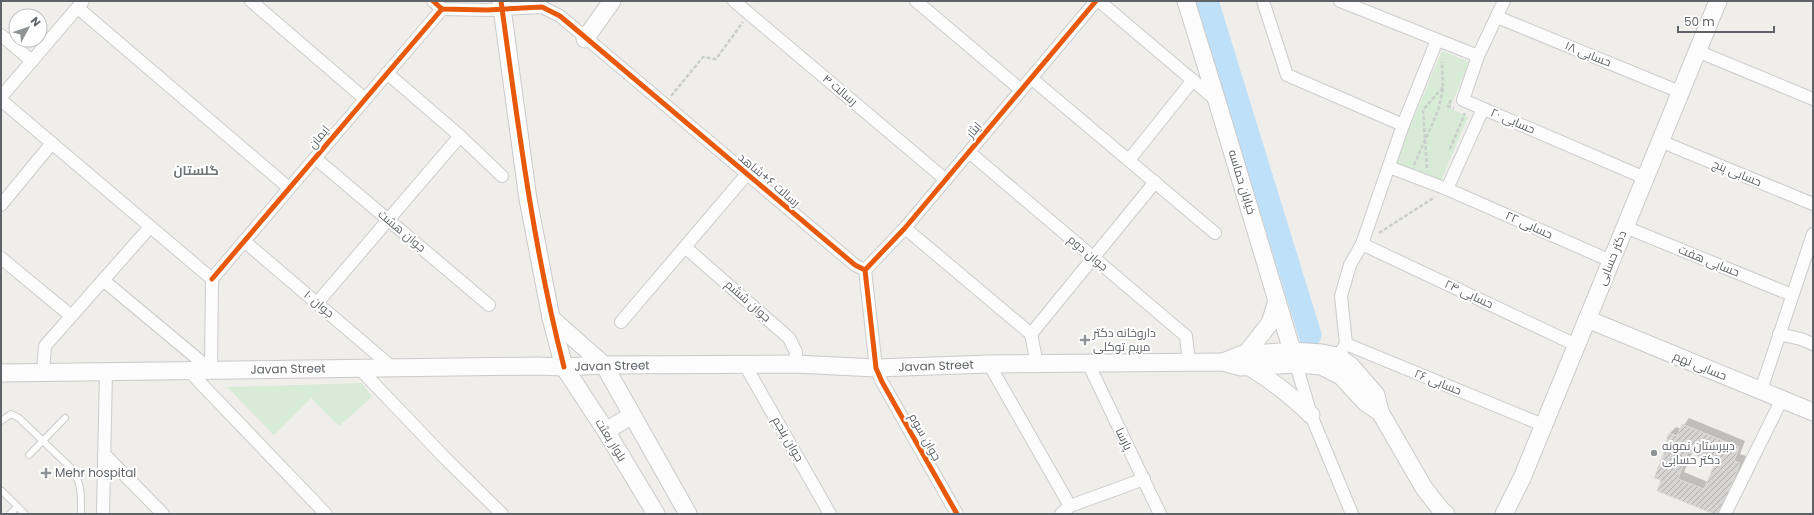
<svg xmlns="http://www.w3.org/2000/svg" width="1814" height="515" viewBox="0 0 1814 515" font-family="Poppins,Cairo,sans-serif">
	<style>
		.park { fill: #d8ebd6 }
		.shadow { fill: #0003; fill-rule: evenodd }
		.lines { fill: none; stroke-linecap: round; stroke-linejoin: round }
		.river { stroke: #bfe0f9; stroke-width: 23 }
		.building { fill: url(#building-hatch); stroke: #deddd9; fill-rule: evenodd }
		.lane-casing { stroke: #cbcccc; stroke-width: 8 }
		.street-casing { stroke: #cbcccc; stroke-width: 14 }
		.secondary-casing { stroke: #cacacb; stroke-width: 19 }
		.path { stroke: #cacfcc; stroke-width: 2.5; stroke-dasharray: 4 2; stroke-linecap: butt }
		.lane { stroke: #fdfcfc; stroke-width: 6 }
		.street { stroke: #fdfcfc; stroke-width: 12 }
		.secondary { stroke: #fdfcfc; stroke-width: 17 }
		.cycleway-casing { stroke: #fff; stroke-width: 8 }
		.cycleway { stroke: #e8590c; stroke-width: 5 }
		.poi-dot { fill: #919496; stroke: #fff; stroke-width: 1.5 }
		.labels { text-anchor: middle; stroke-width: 4; stroke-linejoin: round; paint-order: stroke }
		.street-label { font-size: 12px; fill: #5f6368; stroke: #fff }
		.poi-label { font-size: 12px; fill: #5f6368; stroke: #fff; text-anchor: start }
		.neighbourhood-label { font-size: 13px; font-weight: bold; fill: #70757a; stroke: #fff }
	</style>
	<defs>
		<pattern id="building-hatch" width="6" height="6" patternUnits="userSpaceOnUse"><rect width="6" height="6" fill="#d6d5d3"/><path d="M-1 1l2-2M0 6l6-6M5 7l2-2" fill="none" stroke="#b1b0af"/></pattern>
	</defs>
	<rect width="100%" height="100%" fill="#efeeea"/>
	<g class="park">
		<polygon points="1442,51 1469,62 1450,108 1468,117 1440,183 1394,164"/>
		<polygon points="362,383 372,397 339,426 311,398 274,435 227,387"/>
	</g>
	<path class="shadow" d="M1689,418L1745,441L1740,454L1746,456L1725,508L1716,514L1662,480L1670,433L1676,427L1681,429ZM1692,453L1716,462L1708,482L1684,472Z"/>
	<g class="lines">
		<polyline class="river" points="1207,1 1310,335"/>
	</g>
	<path class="building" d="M1682,424L1739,447L1734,461L1740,463L1720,514H1714L1657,491L1661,480L1654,478L1668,442L1666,441L1669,433L1677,436ZM1688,452L1715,463L1704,489L1678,479Z"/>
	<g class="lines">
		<g class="lane-casing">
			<g id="lane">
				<path d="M1,421L11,414L19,418L72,469C82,484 81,496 81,514"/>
				<polyline points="29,455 65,418"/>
				<polyline points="2,491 25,514"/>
				<polyline points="10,514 17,507"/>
			</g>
		</g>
		<g class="street-casing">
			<g id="street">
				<polyline points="251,1 365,99"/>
				<polyline points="433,1 442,9 487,10 542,7 560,16 855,265 865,270 876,368 882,382 957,514"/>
				<polyline points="734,1 946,180"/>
				<polyline points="916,1 1021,90"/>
				<polyline points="1099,1 1216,100"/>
				<polyline points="1263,1 1287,75 1403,125"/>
				<polyline points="1340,1 1478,56"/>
				<polyline points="1504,1 1478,56 1463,100 1645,178"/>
				<polyline points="78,8 289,188"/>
				<polyline points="1497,17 1680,92"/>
				<polyline points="1,35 32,61"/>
				<polyline points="1697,51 1813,99"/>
				<polyline points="387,73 460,136 502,176"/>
				<polyline points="1031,78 1215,233"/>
				<polyline points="1,97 83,1"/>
				<polyline points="1,100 212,279"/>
				<polyline points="1660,141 1813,204"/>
				<polyline points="969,152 1186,336 1189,363"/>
				<polyline points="315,158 489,305"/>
				<polyline points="1129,160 1193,80"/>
				<polyline points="1389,167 1447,189 1611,261"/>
				<polyline points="1447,189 1483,109"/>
				<polyline points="1,205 52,143"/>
				<polyline points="1625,227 1792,295"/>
				<polyline points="905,228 1031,334"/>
				<polyline points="244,241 393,368"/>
				<polyline points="1362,244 1576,345"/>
				<polyline points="685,247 789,338 796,352 795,364"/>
				<polyline points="1,258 70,315"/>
				<polyline points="865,270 905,228 1096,1"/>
				<polyline points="212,279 442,9"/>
				<polyline points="103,280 211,370"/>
				<polyline points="317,303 460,136"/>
				<polyline points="621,322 747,174"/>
				<polyline points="1031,334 1155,182"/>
				<polyline points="1031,334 1037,364"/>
				<polyline points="1779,334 1801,339 1813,344"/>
				<polyline points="1346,344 1341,296 1350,265 1362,244 1403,125 1437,40"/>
				<polyline points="1342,350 1346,344 1543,425"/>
				<polyline points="1088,363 1160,514"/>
				<polyline points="989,364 1070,506"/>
				<polyline points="1296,364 1311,415 1352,514"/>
				<polyline points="745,365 830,514"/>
				<polyline points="359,368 446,459 502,514"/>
				<polyline points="211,370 212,279"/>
				<polyline points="189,371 326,514"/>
				<polyline points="43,372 45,346 150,227"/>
				<polyline points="1761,390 1813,234"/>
				<polyline points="104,454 163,514"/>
				<polyline points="103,514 106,371"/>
				<polyline points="1061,514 1070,506 1144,479"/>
				<polyline points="1725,514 1782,399"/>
			</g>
		</g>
		<g class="secondary-casing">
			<g id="secondary">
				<polyline points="501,1 528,199 551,318 564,367 606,431 656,514"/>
				<polyline points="1186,1 1217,101 1296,364"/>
				<polyline points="585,39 612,1"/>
				<polyline points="551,318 604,365 688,514"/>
				<polyline points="1587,319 1813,412"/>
				<polyline points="1245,355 1270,323 1277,301"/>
				<polyline points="1223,362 1240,355 1292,351 1322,353 1337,356 1351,366 1376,395 1380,412 1424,488 1442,511 1446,514"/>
				<path d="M1250,367C1272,381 1292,396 1311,415"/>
				<polyline points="1,373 537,366 564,367 604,365 795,364 876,368 989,364 1223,362 1241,367 1296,364 1321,366 1341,376 1366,403 1380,412"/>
				<polyline points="606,431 627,418 634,418"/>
				<polyline points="1504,514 1522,478 1718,1"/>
			</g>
		</g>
		<g class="path">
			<polyline points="671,96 703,57 716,59 743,22"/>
			<polyline points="1451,100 1448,106 1454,108"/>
			<polyline points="1450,149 1465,113"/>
			<polyline points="1414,165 1438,111 1443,89 1442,62"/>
			<polyline points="1427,168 1423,110 1443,87"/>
			<polyline points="1379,233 1435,197"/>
		</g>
		<use href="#lane" class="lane"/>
		<use href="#street" class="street"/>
		<use href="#secondary" class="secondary"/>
		<g class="cycleway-casing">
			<g id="cycleway">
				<polyline points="433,1 442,9 487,10 542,7 560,16 855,265 865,270 876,368 882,382 957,514"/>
				<path d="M501,1C518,124 533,247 564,367"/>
				<polyline points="865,270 905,228 1096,1"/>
				<polyline points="212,279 442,9"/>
			</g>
		</g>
		<use href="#cycleway" class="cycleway"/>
	</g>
	<g class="poi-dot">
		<path d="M1083 334h4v4h4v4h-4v4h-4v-4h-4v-4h4z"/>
		<circle cx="1654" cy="453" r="4"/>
		<path d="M44 467h4v4h4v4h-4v4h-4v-4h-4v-4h4z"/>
	</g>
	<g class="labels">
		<g class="street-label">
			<text transform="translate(1588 54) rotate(22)" y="4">حسابی ۱۸</text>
			<text transform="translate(840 90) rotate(40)" y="4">رسالت ۴</text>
			<text transform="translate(1513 121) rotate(23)" y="4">حسابی ۲۰</text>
			<text transform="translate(974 130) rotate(-50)" y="4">ایثار</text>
			<text transform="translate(319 137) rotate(-50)" y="4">ایمان</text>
			<text transform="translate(1737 173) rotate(22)" y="4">حسابی پنج</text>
			<text transform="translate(769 180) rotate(40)" y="4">رسالت ۶+شاهد</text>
			<text transform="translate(1242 182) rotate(73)" y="4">خیابان حماسه</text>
			<text transform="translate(1529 225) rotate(24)" y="4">حسابی ۲۲</text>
			<text transform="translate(402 231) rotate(40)" y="4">جوان هشت</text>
			<text transform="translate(1088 253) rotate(40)" y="4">جوان دوم</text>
			<text transform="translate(1612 258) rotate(-68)" y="4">دکتر حسابی</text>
			<text transform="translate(1709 261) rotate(22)" y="4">حسابی هفت</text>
			<text transform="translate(1469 294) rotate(25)" y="4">حسابی ۲۴</text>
			<text transform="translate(748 301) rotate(41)" y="4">جوان ششم</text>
			<text transform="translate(319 304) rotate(40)" y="4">جوان ۱۰</text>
			<text transform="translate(612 366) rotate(-1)" y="4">Javan Street</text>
			<text transform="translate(936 366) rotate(-2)" y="4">Javan Street</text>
			<text transform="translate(1700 366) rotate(22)" y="4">حسابی نهم</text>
			<text transform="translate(288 369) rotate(-1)" y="4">Javan Street</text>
			<text transform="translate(1438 382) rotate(22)" y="4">حسابی ۲۶</text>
			<text transform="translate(925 437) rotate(60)" y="4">جوان سوم</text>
			<text transform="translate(788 439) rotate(60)" y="4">جوان پنجم</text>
			<text transform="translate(1124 439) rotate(64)" y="4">پارسا</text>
			<text transform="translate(611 440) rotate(58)" y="4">بلوار بعثت</text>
		</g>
		<g class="poi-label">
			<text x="1093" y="337">داروخانه دکتر<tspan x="1093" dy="14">مریم توکلی</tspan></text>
			<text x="1662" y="450">دبیرستان نمونه<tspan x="1662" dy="14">دکتر حسابی</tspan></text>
			<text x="55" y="477">Mehr hospital</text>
		</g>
		<g class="neighbourhood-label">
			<text x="196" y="175">گلستان</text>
		</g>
	</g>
	<rect width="1814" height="515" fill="none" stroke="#5f6368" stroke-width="4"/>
	<g transform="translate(28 28) rotate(50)"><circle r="19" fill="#ffffff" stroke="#bfc1c3"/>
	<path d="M0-3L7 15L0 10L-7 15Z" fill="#919496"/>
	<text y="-6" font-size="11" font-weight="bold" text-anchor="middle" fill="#5f6368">N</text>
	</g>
	<path d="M1678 26v6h96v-6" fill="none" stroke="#5f6368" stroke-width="2"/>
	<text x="1684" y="26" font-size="12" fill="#5f6368" stroke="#ffffff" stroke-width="3" paint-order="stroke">50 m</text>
</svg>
